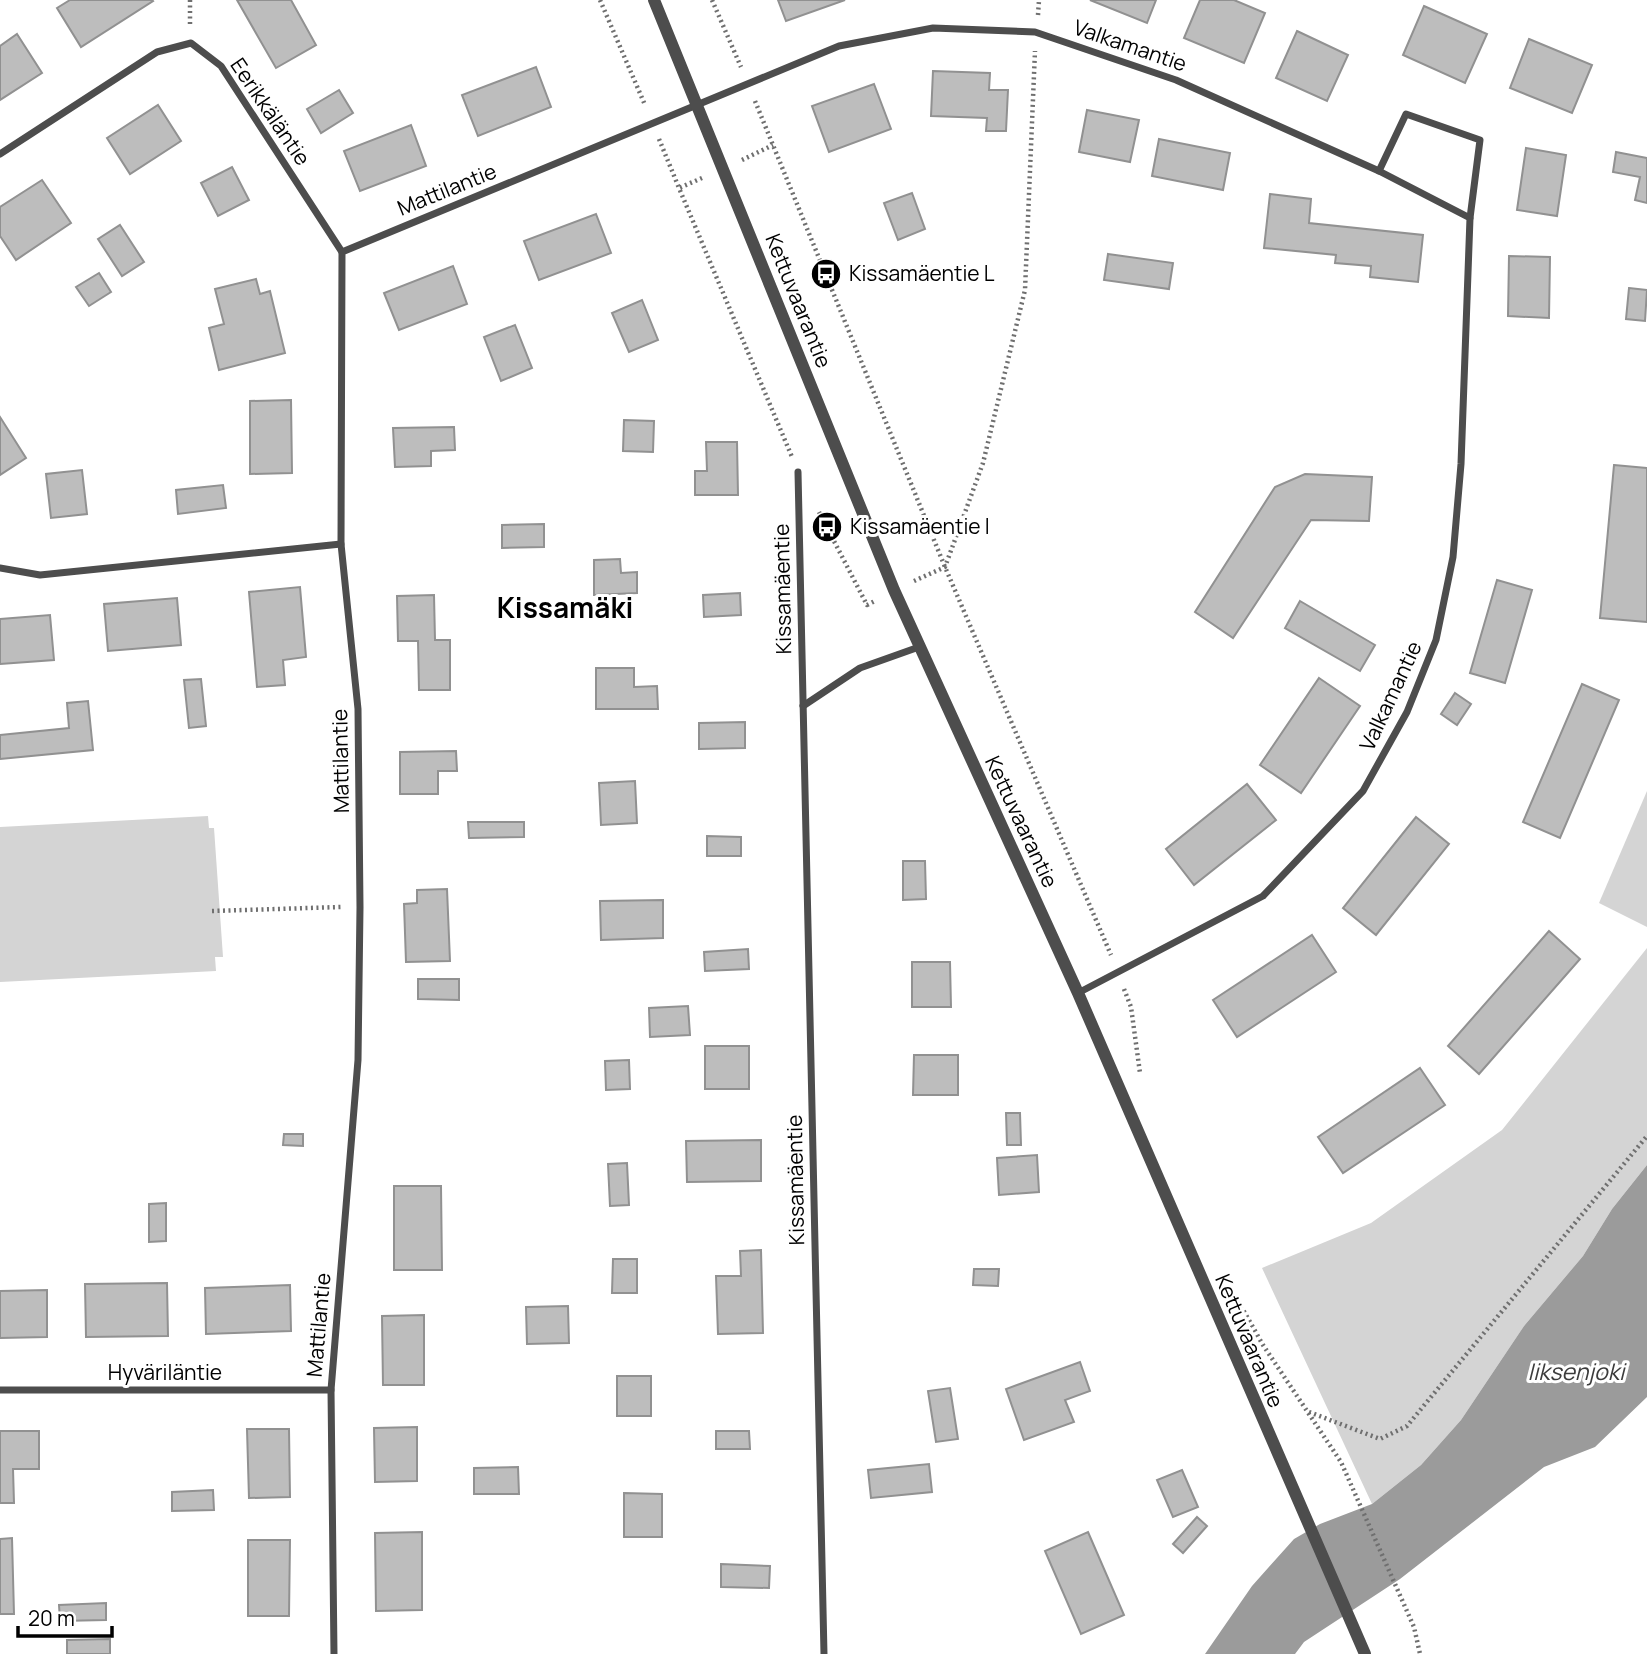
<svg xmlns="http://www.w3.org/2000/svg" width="1647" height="1654" viewBox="0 0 1647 1654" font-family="Manrope,sans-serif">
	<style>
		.green { fill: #d4d4d4 }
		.water { fill: #9b9b9b }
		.building { fill: #bdbdbd; stroke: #919191; stroke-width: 2 }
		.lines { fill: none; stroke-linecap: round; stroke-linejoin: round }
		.path { stroke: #6f6f6f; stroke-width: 4.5; stroke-dasharray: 2 3.5; stroke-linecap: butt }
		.minor { stroke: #4d4d4d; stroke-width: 7 }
		.tertiary { stroke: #4d4d4d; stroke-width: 12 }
		.labels { text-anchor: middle; stroke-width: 6; stroke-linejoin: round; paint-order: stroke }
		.street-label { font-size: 21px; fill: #000; stroke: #fff }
		.poi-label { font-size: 21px; fill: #000; stroke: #fff; text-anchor: start }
		.water-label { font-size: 23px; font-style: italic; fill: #3c3c3c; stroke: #fff }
		.district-label { font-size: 28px; font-weight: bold; fill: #000; stroke: #fff }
	</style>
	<rect width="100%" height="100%" fill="#fff"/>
	<g class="green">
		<polygon points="1647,791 1647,927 1599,903"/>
		<polygon points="208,816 209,828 214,828 223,957 215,957 216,971 0,982 0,827"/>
		<polygon points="1647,948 1647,1165 1612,1209 1583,1256 1524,1326 1461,1420 1421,1465 1372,1504 1262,1268 1371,1223 1502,1130"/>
	</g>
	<polygon class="water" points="1647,1165 1647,1397 1595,1447 1544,1467 1400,1579 1304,1642 1295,1654 1205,1654 1252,1586 1294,1539 1320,1524 1372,1504 1421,1465 1461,1420 1524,1326 1583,1256 1612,1209"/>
	<g class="building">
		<polygon points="70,0 152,0 153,1 81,47 57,8"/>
		<polygon points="237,0 291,0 316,45 276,68"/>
		<polygon points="778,0 845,0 786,21"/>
		<polygon points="1090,0 1156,0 1147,23"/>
		<polygon points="1200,0 1234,0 1265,13 1244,63 1184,38"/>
		<polygon points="1424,6 1487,34 1465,83 1403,55"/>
		<polygon points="1297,31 1348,55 1327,101 1276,78"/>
		<polygon points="17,34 42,73 0,100 0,46"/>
		<polygon points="1529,39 1592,65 1572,113 1510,88"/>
		<polygon points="536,67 551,107 478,136 462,95"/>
		<polygon points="933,71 990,73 989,90 1008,90 1006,131 986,131 987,118 931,116"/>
		<polygon points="874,84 891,129 829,152 812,106"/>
		<polygon points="339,90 353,113 321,133 307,109"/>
		<polygon points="158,105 181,141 130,174 107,138"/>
		<polygon points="1087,110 1139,120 1130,162 1079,152"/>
		<polygon points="411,125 426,166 360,191 344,151"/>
		<polygon points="1159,139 1230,153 1223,190 1152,176"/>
		<polygon points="1526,148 1566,155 1557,216 1517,210"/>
		<polygon points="1616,152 1647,158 1647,203 1635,200 1640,177 1613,172"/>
		<polygon points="232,167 249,200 218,216 201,183"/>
		<polygon points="42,180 71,223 16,260 0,236 0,207"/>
		<polygon points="912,193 925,229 898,240 884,203"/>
		<polygon points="1270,194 1311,199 1309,223 1423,235 1418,282 1370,277 1371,266 1335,263 1336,255 1264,248"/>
		<polygon points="596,214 611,253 539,280 524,241"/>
		<polygon points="120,225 144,262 122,276 98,239"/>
		<polygon points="1108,254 1173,263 1169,289 1104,280"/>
		<polygon points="1509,256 1550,257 1549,318 1508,316"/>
		<polygon points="453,266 467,304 399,330 384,293"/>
		<polygon points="99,273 111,292 89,306 76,287"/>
		<polygon points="256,279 260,294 270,291 285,353 219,370 209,328 224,324 215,289"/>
		<polygon points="1629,288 1647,290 1645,321 1626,319"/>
		<polygon points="642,300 658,340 629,352 612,313"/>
		<polygon points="515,325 532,368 501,381 484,337"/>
		<polygon points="291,400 292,473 250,474 250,401"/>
		<polygon points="0,417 26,458 0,475"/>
		<polygon points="624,420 654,421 653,452 623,451"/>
		<polygon points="454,427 455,450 431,451 431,466 395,467 393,428"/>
		<polygon points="706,442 737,442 738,495 695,495 695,471 707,471"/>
		<polygon points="1614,465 1647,468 1647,622 1600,618"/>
		<polygon points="82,470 87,514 51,518 46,474"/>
		<polygon points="1305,474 1372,477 1369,521 1311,520 1233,638 1195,612 1275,487"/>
		<polygon points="223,485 226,508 178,514 176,490"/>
		<polygon points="544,524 544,547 502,548 502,525"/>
		<polygon points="620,559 621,573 637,572 637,593 594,595 594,560"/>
		<polygon points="1497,580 1532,590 1505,683 1470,673"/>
		<polygon points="300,587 306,657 283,660 285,685 257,687 249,592"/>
		<polygon points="740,593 741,615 704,617 703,595"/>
		<polygon points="434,595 435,640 450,640 450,690 419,690 418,641 398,641 397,596"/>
		<polygon points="177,598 181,645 108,651 104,604"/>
		<polygon points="1300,601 1375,645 1360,671 1285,628"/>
		<polygon points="50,615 54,660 0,664 0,619"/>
		<polygon points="596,668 634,668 634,687 657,686 658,709 596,709"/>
		<polygon points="1319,678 1360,706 1301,793 1260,765"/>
		<polygon points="201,679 206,726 189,728 184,680"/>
		<polygon points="1582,684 1619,700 1560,838 1523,822"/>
		<polygon points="1455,693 1471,704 1457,725 1441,714"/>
		<polygon points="88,701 93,750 0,759 0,735 69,728 67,703"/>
		<polygon points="745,722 745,748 699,749 699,723"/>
		<polygon points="456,751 457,771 438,771 438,794 400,794 400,752"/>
		<polygon points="635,781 637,823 601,825 599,783"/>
		<polygon points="1247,784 1276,820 1194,885 1166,849"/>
		<polygon points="1416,817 1449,844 1376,935 1343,908"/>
		<polygon points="468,822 524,822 524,837 469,838"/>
		<polygon points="707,836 741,837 741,856 707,856"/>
		<polygon points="903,861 925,861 926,899 903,900"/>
		<polygon points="447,889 450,961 406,962 404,904 417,903 417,890"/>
		<polygon points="663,900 663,938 601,940 600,901"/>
		<polygon points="1549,931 1580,959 1479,1074 1448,1046"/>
		<polygon points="1312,935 1336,972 1237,1037 1213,1000"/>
		<polygon points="748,949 749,969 705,971 704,952"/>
		<polygon points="912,962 950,962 951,1007 912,1007"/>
		<polygon points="418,979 459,979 459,1000 418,999"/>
		<polygon points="688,1006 690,1035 650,1037 649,1008"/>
		<rect x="705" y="1046" width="44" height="43"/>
		<polygon points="914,1055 958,1055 958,1095 913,1095"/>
		<polygon points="629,1060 630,1089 606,1090 605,1061"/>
		<polygon points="1420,1068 1445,1105 1343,1173 1318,1137"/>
		<polygon points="1006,1113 1020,1113 1021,1145 1007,1145"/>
		<polygon points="284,1134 303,1134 303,1146 283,1145"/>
		<polygon points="761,1140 761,1181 687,1182 686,1141"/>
		<polygon points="1037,1155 1039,1192 999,1195 997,1158"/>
		<polygon points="627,1163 629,1205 610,1206 608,1164"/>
		<polygon points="394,1186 441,1186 442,1270 394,1270"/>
		<polygon points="166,1203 166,1241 149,1242 149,1204"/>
		<polygon points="761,1250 763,1333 718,1334 716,1276 741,1276 740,1251"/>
		<polygon points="613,1259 637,1259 637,1293 612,1293"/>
		<polygon points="974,1269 999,1269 998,1286 973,1285"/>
		<polygon points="167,1283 168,1336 86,1337 85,1284"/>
		<polygon points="290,1285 291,1331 206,1334 205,1288"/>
		<polygon points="47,1290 47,1337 0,1338 0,1291"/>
		<polygon points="568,1306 569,1343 527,1344 526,1307"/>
		<polygon points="424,1315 424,1385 383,1385 382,1316"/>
		<polygon points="1080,1362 1090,1391 1065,1400 1074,1422 1024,1440 1006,1389"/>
		<rect x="617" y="1376" width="34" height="40"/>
		<polygon points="950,1388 958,1439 936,1442 928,1391"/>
		<polygon points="417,1427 417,1481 375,1482 374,1428"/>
		<polygon points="247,1429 289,1429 290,1497 249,1498"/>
		<polygon points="0,1431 39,1431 39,1469 13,1469 14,1503 0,1503"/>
		<polygon points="716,1431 749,1431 750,1449 716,1449"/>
		<polygon points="929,1464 932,1492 871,1498 868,1470"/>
		<polygon points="518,1467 519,1494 474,1494 474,1468"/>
		<polygon points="1182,1470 1198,1507 1173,1517 1157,1480"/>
		<polygon points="213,1490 214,1510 172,1511 172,1492"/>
		<polygon points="624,1493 662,1494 662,1537 624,1537"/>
		<polygon points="1197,1517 1207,1526 1183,1553 1173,1544"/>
		<polygon points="422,1532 422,1610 376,1611 375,1533"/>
		<polygon points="1088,1532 1124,1615 1081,1634 1045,1551"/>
		<polygon points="12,1538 14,1614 0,1614 0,1539"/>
		<polygon points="248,1540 290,1540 289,1616 248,1616"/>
		<polygon points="721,1564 770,1566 769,1588 721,1587"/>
		<polygon points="106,1603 106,1620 60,1621 59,1605"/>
		<polygon points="110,1639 110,1654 67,1654 67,1640"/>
	</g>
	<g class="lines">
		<g class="path">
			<polyline points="190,0 190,24"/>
			<polyline points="600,0 645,105"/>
			<polyline points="712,0 741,67"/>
			<polyline points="1038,15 1039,0"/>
			<polyline points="755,101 945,567 1111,955"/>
			<polyline points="659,139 679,188"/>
			<polyline points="742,160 773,145"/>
			<polyline points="702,178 679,188 792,457"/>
			<polyline points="819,512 867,605 875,601"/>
			<polyline points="914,581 945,567 983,463 1025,290 1035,51"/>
			<polyline points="212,911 341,907"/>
			<polyline points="1124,989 1131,1007 1140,1073"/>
			<polyline points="1241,1306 1263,1345 1341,1462 1414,1627 1420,1654"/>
			<polyline points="1309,1412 1380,1439 1407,1426 1647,1136"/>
		</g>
		<g class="minor">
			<polyline points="0,154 157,52 191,43 221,66 342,252"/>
			<polyline points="1379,171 1406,114 1480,140 1470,218"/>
			<polyline points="798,472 824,1654"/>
			<polyline points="0,568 40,575 341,544"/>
			<polyline points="803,706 860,668 919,647"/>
			<polyline points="0,1390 331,1390"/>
			<polyline points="334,1654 331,1390 358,1060 360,907 358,709 341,544 342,252 839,46 933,28 1035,32 1176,80 1379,171 1470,218 1461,464 1453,557 1436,640 1407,712 1363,791 1263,896 1078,993"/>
		</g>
		<polyline class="tertiary" points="654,0 894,590 1078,993 1365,1654"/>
	</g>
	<defs>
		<g id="bus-disc" transform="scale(1.575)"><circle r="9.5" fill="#000" stroke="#fff"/><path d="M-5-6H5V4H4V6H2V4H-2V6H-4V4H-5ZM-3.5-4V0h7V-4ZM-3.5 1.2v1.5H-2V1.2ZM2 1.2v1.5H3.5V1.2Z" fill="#fff"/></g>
	</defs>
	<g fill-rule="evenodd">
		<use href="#bus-disc" x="826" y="274"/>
		<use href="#bus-disc" x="827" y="527"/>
	</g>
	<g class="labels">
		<g class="street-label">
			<text transform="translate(1130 46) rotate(19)" y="7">Valkamantie</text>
			<text transform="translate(270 112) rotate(56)" y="7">Eerikkäläntie</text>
			<text transform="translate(447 190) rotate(-22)" y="7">Mattilantie</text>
			<text transform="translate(798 301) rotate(68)" y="7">Kettuvaarantie</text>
			<text transform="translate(783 589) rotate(-91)" y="7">Kissamäentie</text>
			<text transform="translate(1391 696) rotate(-65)" y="7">Valkamantie</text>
			<text transform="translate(341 761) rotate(-91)" y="7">Mattilantie</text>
			<text transform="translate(1021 822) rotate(65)" y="7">Kettuvaarantie</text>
			<text transform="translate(796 1180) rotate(-91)" y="7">Kissamäentie</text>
			<text transform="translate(319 1325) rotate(-85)" y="7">Mattilantie</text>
			<text transform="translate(1249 1341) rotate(67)" y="7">Kettuvaarantie</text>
			<text x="165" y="1380">Hyväriläntie</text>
		</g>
		<g class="poi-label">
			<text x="849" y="281">Kissamäentie L</text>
			<text x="850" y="534">Kissamäentie I</text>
		</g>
		<g class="water-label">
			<text x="1576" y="1380">Iiksenjoki</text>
		</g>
		<g class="district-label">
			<text x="565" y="618">Kissamäki</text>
		</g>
	</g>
	<path d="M18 1626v10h94v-10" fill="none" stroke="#000000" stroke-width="3.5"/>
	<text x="28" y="1626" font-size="21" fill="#000000" stroke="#ffffff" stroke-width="5" paint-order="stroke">20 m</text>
</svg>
